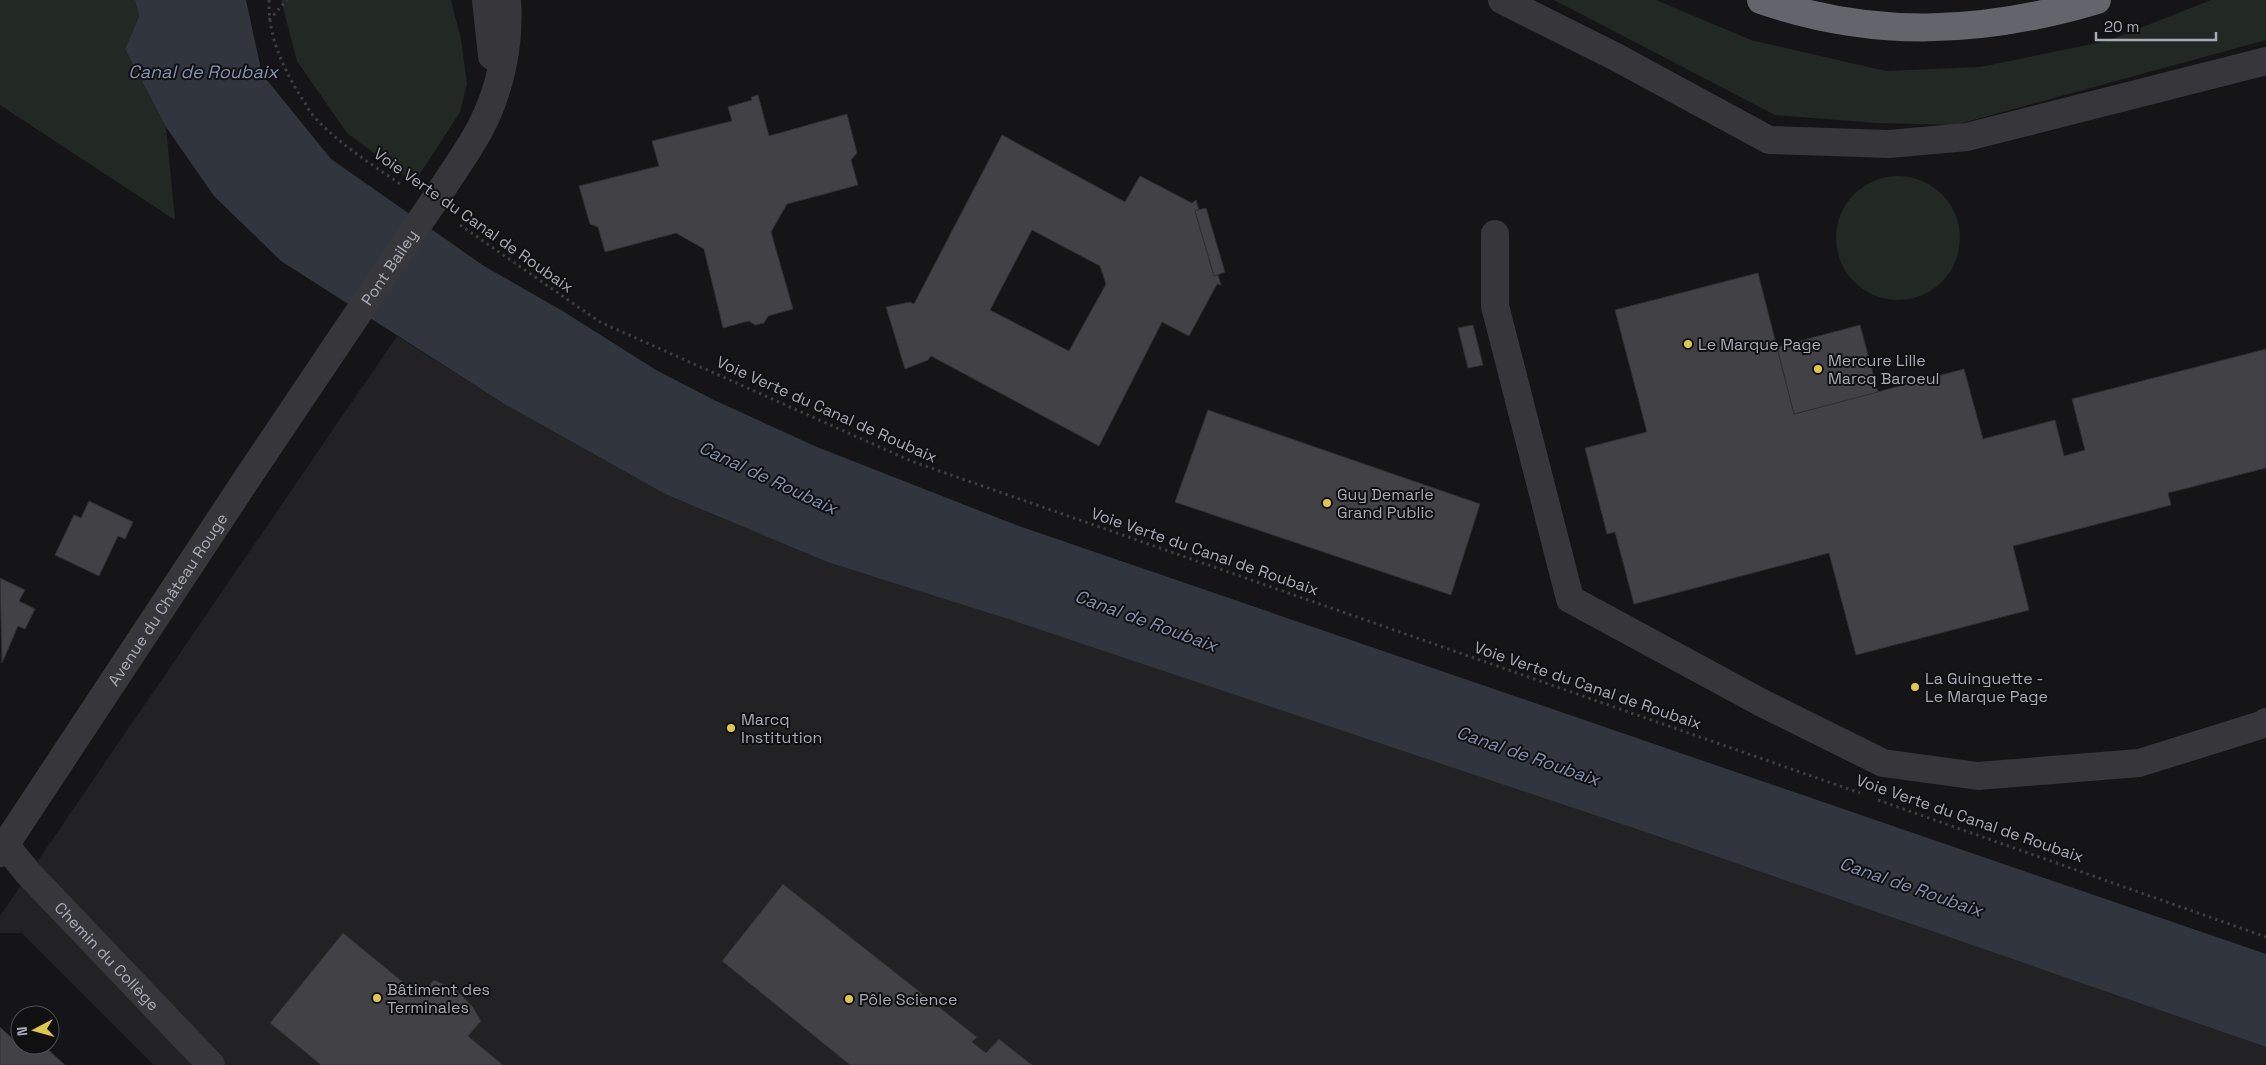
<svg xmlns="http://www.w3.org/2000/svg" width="2266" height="1065" viewBox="0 0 2266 1065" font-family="'Space Grotesk',sans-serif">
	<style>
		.built { fill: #222123 }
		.green { fill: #222823 }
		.water { fill: #30353e }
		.building { fill: #424246; stroke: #302f32; fill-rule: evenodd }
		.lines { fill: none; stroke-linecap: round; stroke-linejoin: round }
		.path { stroke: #3d3d42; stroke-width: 3; stroke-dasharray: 2.5 4; stroke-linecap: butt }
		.minor { stroke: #37363b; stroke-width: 28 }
		.highway { stroke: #63646c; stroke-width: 28 }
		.minor-bridge { stroke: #37363b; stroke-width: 28 }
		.poi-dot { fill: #dfc845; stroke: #101012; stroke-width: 2 }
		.labels { text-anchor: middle; stroke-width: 4; stroke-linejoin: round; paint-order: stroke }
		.street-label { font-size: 16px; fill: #a8aab5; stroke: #101012 }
		.poi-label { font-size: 16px; fill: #a8aab5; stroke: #101012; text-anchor: start }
		.water-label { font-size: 18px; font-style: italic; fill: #8391ad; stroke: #101012 }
	</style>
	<rect width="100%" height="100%" fill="#151517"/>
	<polygon class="built" points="397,336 506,405 665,494 827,562 1011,620 1657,836 2266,1047 2266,1065 154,1065 22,933 0,933 0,916"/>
	<g class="green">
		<polygon points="0,0 135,0 139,16 125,49 166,127 175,220 0,105"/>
		<polygon points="281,0 451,0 461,39 467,84 460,112 414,183 347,133 297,61"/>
		<polygon points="1554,0 1656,0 1751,40 1886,71 1980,67 2107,41 2211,0 2266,0 2266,40 1955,125 1876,123 1775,115"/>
		<circle cx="1898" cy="238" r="62"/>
	</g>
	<polygon class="water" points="135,0 246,0 262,74 331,159 484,266 561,310 656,370 714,400 817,447 1016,525 2266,954 2266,1047 1657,836 1011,620 827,562 665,494 506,405 281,261 214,196 166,127 125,49 139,16"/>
	<g class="building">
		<polygon points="758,95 769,136 847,114 857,153 851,160 858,185 787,204 771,232 793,309 768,316 764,323 755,325 749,321 723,328 704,249 676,233 605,252 598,227 590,224 579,186 659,166 652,141 732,121 728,107 752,100 751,97"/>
		<path d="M1002,135L1125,202L1140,176L1192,203L1196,200L1199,210L1195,211L1214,276L1218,275L1221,285L1217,284L1189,336L1162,322L1099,446L931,356L928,360L905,369L886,307L910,302L914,304ZM1032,230L1100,266L1106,284L1069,351L990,310Z"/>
		<polygon points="1206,208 1225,272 1214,276 1195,211"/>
		<polygon points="1758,273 1794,414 1964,369 1983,439 2055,420 2064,456 2085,450 2072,399 2266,349 2266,468 2168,493 2171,505 2013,546 2029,610 1856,655 1829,553 1634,604 1615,532 1607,534 1585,448 1647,432 1615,310"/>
		<polygon points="1473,325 1483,365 1468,368 1458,328"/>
		<polygon points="1860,325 1878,392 1794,414 1777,347"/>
		<polygon points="1208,410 1480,504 1451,595 1175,502"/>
		<polygon points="89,501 133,522 125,539 118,536 99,576 55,555 74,515 81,518"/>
		<polygon points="0,578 25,590 19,601 35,609 25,629 18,626 2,663"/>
		<polygon points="783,884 977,1037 972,1042 986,1053 999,1039 1032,1065 850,1065 722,961"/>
		<polygon points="343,933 420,996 434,980 456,990 473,1007 481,1021 468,1036 503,1065 321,1065 270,1023"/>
		<polygon points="0,1027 17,1043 20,1039 20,1045 43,1045 65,1065 0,1065"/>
	</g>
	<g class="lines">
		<g class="path">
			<path d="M269,0C268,36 282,66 301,97C306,104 310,113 316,119C341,145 372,165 402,185"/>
			<polyline points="269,20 287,0"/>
			<polyline points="460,225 600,322 911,461 1860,793"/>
			<polyline points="1878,800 2266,937"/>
		</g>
		<g class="minor">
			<polyline points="486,0 492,56"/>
			<polyline points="1502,0 1616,57 1769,140 1889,144 1967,137 2266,61"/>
			<path d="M442,189C455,169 470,148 481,127C501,88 510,43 507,0"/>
			<polyline points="1495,234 1495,306 1570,599 1762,703 1883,763 1978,776 2139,763 2264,724 2266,722"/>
			<path id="s1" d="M5,845L28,873L211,1065"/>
			<path id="s2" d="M0,853L250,474L336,346"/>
		</g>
		<path class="highway" d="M1761,0C1874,39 1983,34 2097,0"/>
		<path class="minor-bridge" id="s3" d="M336,346L442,189"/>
	</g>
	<g class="poi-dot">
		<circle cx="1688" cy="344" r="5"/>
		<circle cx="1818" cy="369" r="5"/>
		<circle cx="1327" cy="503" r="5"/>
		<circle cx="1915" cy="687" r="5"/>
		<circle cx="731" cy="728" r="5"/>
		<circle cx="377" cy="998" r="5"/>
		<circle cx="849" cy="999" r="5"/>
	</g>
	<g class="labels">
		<g class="street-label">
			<text transform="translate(474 220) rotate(35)" y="6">Voie Verte du Canal de Roubaix</text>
			<text dy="6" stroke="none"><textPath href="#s3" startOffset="95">Pont Bailey</textPath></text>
			<text transform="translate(827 409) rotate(24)" y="6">Voie Verte du Canal de Roubaix</text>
			<text transform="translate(1205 551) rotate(19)" y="6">Voie Verte du Canal de Roubaix</text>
			<text dy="6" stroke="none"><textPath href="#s2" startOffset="304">Avenue du Château Rouge</textPath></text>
			<text transform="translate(1588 685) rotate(19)" y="6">Voie Verte du Canal de Roubaix</text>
			<text transform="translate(1970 818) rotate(19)" y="6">Voie Verte du Canal de Roubaix</text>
			<text dy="6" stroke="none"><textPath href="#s1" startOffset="151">Chemin du Collège</textPath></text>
		</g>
		<g class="poi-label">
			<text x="1698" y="350">Le Marque Page</text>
			<text x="1828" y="366">Mercure Lille<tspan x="1828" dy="18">Marcq Baroeul</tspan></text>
			<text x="1337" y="500">Guy Demarle<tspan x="1337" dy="18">Grand Public</tspan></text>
			<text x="1925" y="684">La Guinguette -<tspan x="1925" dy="18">Le Marque Page</tspan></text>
			<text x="741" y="725">Marcq<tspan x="741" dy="18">Institution</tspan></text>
			<text x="387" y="995">Bâtiment des<tspan x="387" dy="18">Terminales</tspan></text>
			<text x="859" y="1005">Pôle Science</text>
		</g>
		<g class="water-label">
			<text x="203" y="78">Canal de Roubaix</text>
			<text transform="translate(768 478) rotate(25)" y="6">Canal de Roubaix</text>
			<text transform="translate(1146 621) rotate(20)" y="6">Canal de Roubaix</text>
			<text transform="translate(1528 756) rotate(19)" y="6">Canal de Roubaix</text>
			<text transform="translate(1911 887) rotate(19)" y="6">Canal de Roubaix</text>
		</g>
	</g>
	<g transform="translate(35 1030) rotate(264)"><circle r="24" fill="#101012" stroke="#4d4e53"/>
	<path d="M0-4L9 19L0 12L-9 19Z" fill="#dfc845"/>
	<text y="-8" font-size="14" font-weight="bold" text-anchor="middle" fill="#a8aab5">N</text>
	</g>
	<path d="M2096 32v8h120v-8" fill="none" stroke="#a8aab5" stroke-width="2.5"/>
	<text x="2104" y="32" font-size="15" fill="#a8aab5" stroke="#101012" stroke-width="4" paint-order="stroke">20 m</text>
</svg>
